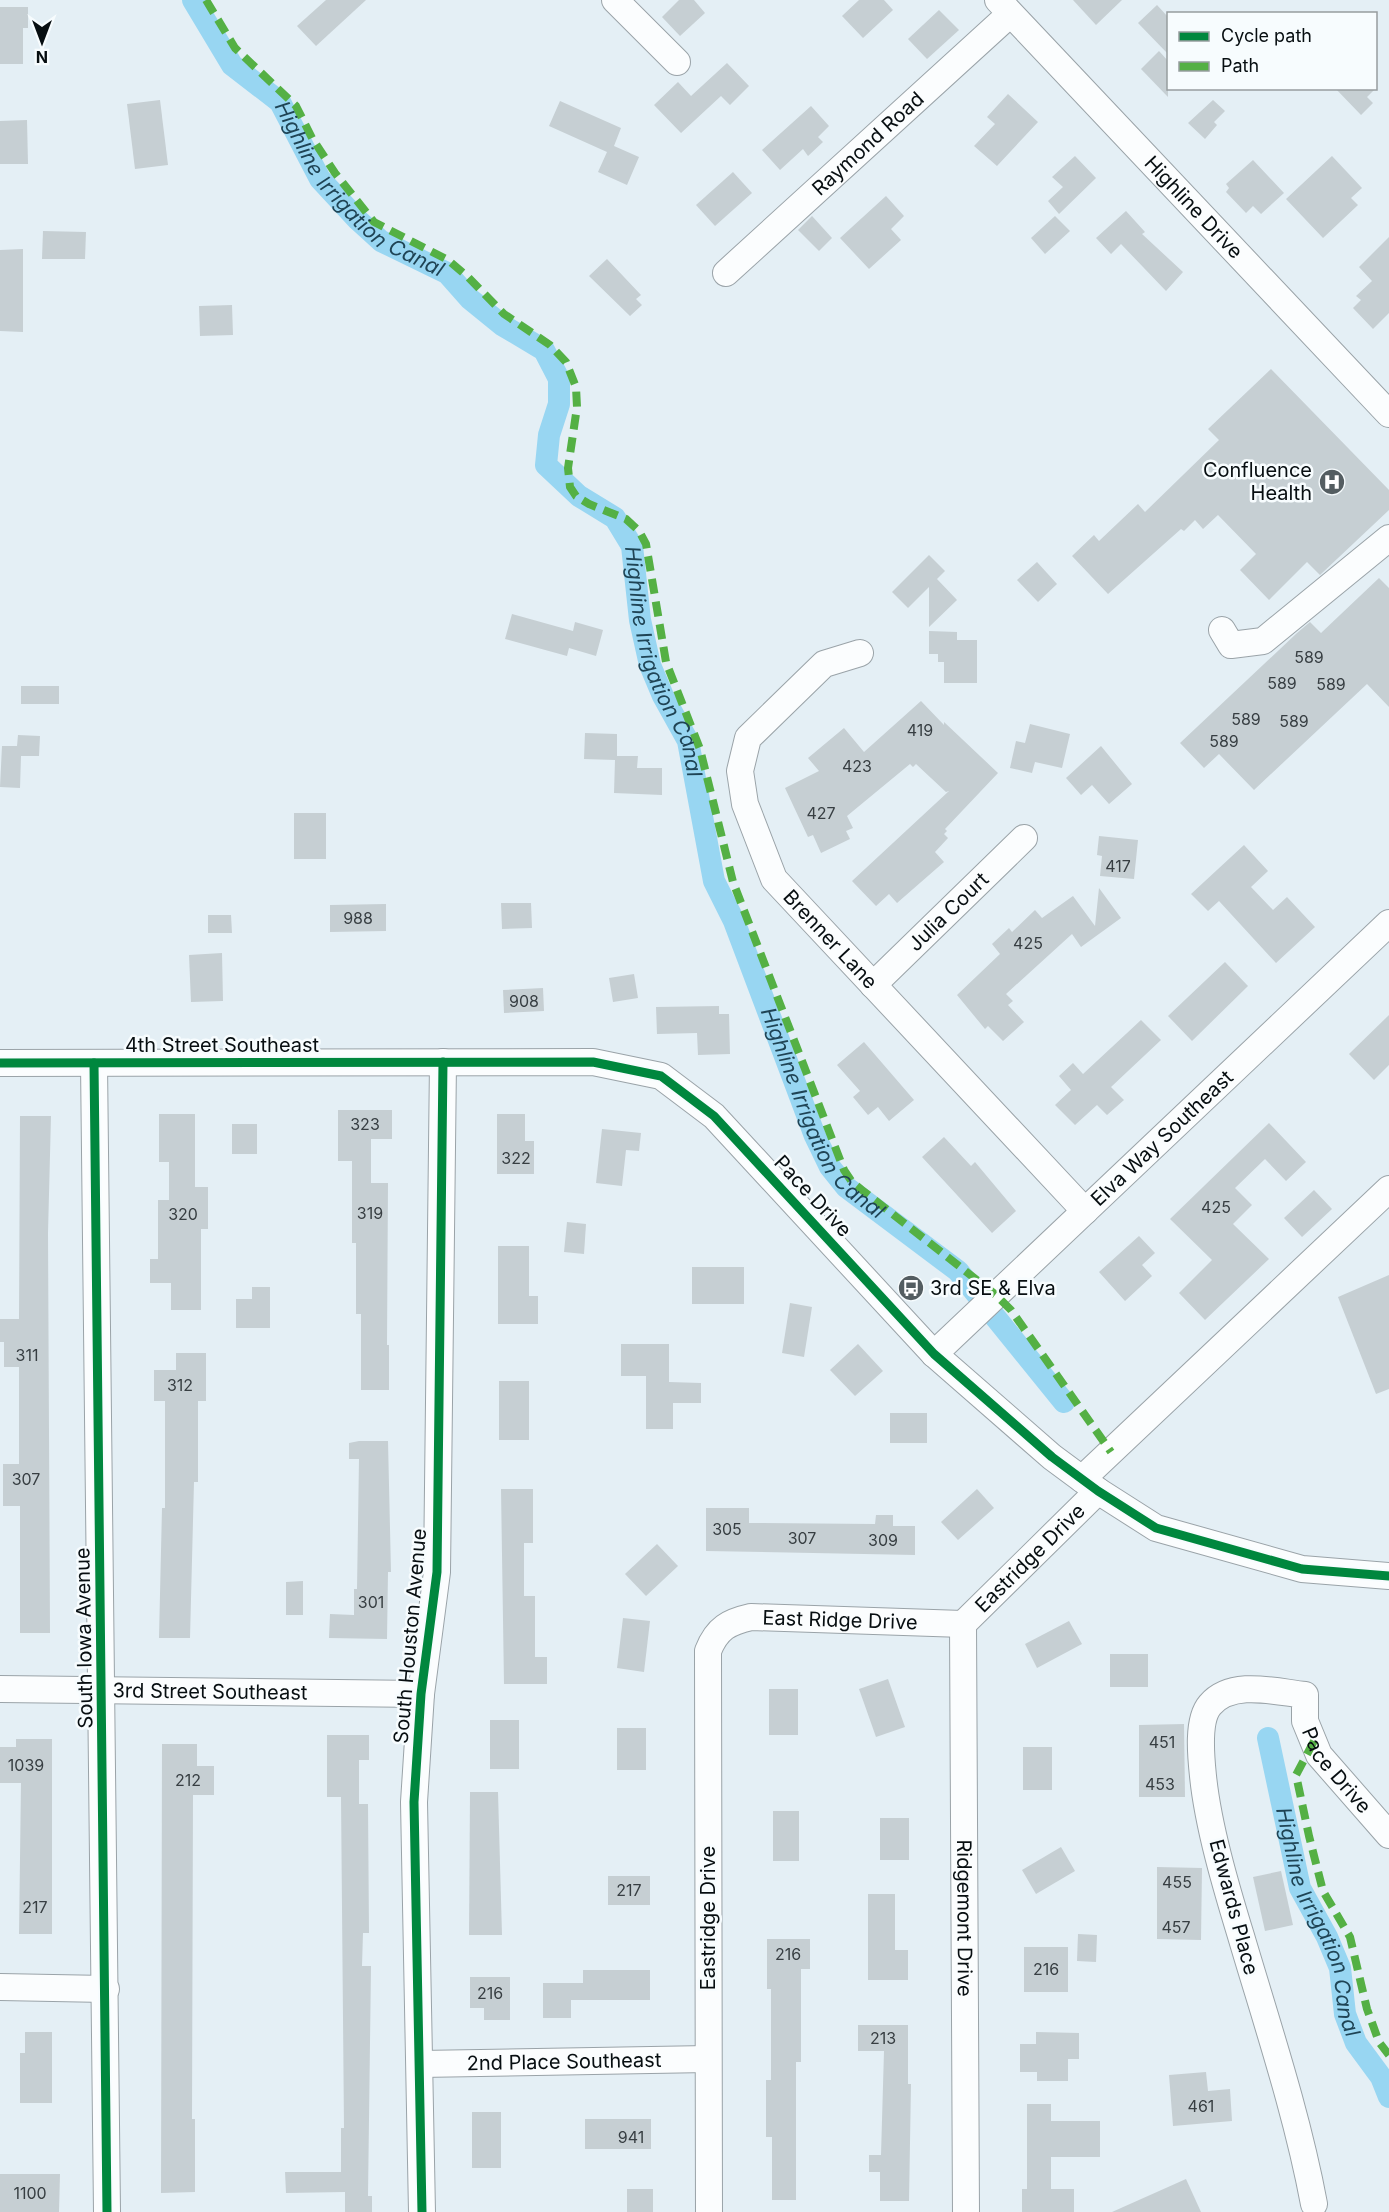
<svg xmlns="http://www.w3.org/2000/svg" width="1389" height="2212" viewBox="0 0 1389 2212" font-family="Inter,sans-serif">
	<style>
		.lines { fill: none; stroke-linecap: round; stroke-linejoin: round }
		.canal { stroke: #98d6f2; stroke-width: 22 }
		.building { fill: #c6cfd3 }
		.minor-casing { stroke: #9aa3a8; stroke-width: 28 }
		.minor { stroke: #fbfdfe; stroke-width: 26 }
		.quiet { stroke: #54b044; stroke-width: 8; stroke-dasharray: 15 8; stroke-linecap: butt }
		.cycleway-casing { stroke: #f7fcfe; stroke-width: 13 }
		.cycleway { stroke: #00873e; stroke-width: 9 }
		.labels { text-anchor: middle; stroke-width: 5; stroke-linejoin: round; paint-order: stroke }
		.number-label { font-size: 16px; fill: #373e42 }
		.street-label { font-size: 20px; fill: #070e11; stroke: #f7fcfe }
		.poi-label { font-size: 20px; fill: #070e11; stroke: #f7fcfe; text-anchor: end }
		.water-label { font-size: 21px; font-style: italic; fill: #1f4455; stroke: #f7fcfe }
	</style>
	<rect width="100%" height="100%" fill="#e4eff5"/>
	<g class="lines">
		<g class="canal">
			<path id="s1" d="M193,0L232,65L280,102L320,179L358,220L381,241L447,273L470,299L502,325L544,350L559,379V404L549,435L546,465L579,496L615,518L632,546L640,620L650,665L663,696L688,741L714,881L734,921L815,1136L830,1167L846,1187L958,1271L1064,1402"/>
			<path id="s2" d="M1268,1738L1300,1888L1327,1937L1340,1968L1345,2014L1356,2043L1381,2077L1389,2097"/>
		</g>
	</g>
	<g class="building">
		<polygon points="326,0 366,0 316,46 297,26"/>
		<polygon points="679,0 694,0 705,13 680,36 662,17"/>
		<polygon points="859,0 884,0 893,10 863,38 842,16"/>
		<polygon points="1073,0 1122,0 1096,25"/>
		<polygon points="1157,5 1168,17 1168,54 1138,23"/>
		<polygon points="0,7 28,7 28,28 23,28 23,64 0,64"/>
		<polygon points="939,10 959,30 927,59 908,39"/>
		<polygon points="1159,51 1168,61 1168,97 1141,69"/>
		<polygon points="727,63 749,86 730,105 721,96 681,133 654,105 678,82 691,96"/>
		<polygon points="1335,88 1376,88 1367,97 1373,103 1361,115"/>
		<polygon points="1008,94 1038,122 997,166 974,146 995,124 987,117"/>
		<polygon points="160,100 168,165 135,169 127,104"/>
		<polygon points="1213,100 1225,111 1214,122 1217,125 1205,139 1188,123"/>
		<polygon points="560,101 621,128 614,146 639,157 627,185 598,172 607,152 549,126"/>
		<polygon points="811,106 829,126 818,137 823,142 808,156 803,149 780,170 762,150"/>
		<polygon points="27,120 28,164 0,164 0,121"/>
		<polygon points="1075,156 1096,178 1059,214 1048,201 1063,187 1052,177"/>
		<polygon points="1332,156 1362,188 1351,198 1358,205 1323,238 1286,199"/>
		<polygon points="1253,160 1284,193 1261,214 1253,206 1246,213 1226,192 1229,188 1226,184"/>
		<polygon points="733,172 752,193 715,226 696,205"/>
		<polygon points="886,196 904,216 891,229 901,240 869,269 840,238"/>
		<polygon points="1126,211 1145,232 1142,234 1183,272 1166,291 1121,244 1111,254 1096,238"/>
		<polygon points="812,216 832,238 819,251 798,230"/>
		<polygon points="1055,216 1070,231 1045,254 1031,238"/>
		<polygon points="43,231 86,232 85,259 42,259"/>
		<polygon points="1389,237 1389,313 1373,329 1353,308 1361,300 1356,296 1372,281 1359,267"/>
		<polygon points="23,249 23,332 0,331 0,250"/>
		<polygon points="607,259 641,295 636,299 642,305 630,316 589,276"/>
		<polygon points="232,305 233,335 200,336 199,306"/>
		<polygon points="1271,369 1389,490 1389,510 1320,575 1307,562 1269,600 1240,570 1256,554 1218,515 1203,529 1195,520 1184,531 1181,529 1108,594 1072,556 1094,535 1099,541 1138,504 1145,512 1219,440 1208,429"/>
		<polygon points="929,555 945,571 937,579 957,600 929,627 929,587 908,608 892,592"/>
		<polygon points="1037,562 1057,584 1038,602 1017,580"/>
		<polygon points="1379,578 1389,588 1389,707 1367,684 1254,790 1219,754 1204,768 1180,743 1297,633 1310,622 1321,633"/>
		<polygon points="512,614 573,631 575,622 603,630 596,656 569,648 567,656 505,639"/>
		<polygon points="929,631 957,632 957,640 977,640 977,683 944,683 944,662 938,662 938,654 929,654"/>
		<rect x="21" y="686" width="38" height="18"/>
		<polygon points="921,701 944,725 944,722 998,773 945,829 947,831 944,834 948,838 935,852 944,862 897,903 889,894 876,906 852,881 949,791 946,792 916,764 913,767 910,764 847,816 853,828 846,831 850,839 821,853 813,835 808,837 785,788 819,771 808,758 844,728 864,752"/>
		<polygon points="1030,724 1070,734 1062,768 1035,762 1032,773 1010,768 1016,741 1025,743"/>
		<polygon points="585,733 617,734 617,756 638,756 637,768 662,768 662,795 614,793 615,760 584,759"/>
		<polygon points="18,735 40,736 39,756 21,756 20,788 0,787 2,746 17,746"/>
		<polygon points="1101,746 1132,784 1109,804 1092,785 1081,795 1066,778"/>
		<rect x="294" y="813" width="32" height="46"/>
		<polygon points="1099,836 1138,840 1134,879 1100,876 1102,856 1097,855"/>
		<polygon points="1244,845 1268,871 1251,887 1273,910 1287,897 1315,927 1276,963 1219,901 1208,911 1191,894"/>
		<polygon points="1099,888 1121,918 1081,947 1072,934 1006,994 1013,1001 1008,1005 1024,1022 1003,1041 988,1026 985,1029 957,995 1000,954 992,944 1009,928 1012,932 1035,910 1042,918 1073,896 1095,926"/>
		<polygon points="501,903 531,903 532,928 502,929"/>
		<polygon points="386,904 386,931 330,932 330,905"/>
		<polygon points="208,915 231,915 232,933 208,933"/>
		<polygon points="222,953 223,1001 191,1002 189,955"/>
		<polygon points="1225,962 1248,986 1192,1041 1168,1016"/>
		<polygon points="634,974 638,998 613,1002 609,978"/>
		<polygon points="543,988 544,1011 504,1013 503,990"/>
		<polygon points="719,1006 719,1014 729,1014 730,1054 698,1055 697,1033 657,1034 656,1007"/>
		<polygon points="1389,1015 1389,1065 1374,1080 1349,1054"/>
		<polygon points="1141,1020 1161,1040 1111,1087 1124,1100 1107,1115 1097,1105 1075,1125 1055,1105 1071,1090 1059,1076 1073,1063 1083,1074"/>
		<polygon points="864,1042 914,1100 889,1121 878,1107 868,1115 853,1097 860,1091 837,1065"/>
		<polygon points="338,1110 392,1110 392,1139 371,1139 371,1183 388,1183 387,1345 389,1345 389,1390 361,1390 361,1314 356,1314 356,1243 352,1243 352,1161 338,1161"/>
		<polygon points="159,1114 195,1114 195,1187 208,1187 208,1229 201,1229 201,1310 171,1310 171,1283 150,1283 150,1259 158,1259 158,1200 169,1200 169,1162 159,1162"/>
		<polygon points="497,1114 525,1114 525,1141 534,1141 534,1174 497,1174"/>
		<polygon points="20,1116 51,1116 48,1233 50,1633 20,1633 20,1506 3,1506 3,1464 19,1464 19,1367 4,1367 4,1342 0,1342 0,1319 19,1319"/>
		<polygon points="1269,1123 1306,1162 1286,1181 1265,1159 1235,1188 1252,1205 1233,1224 1269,1259 1205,1320 1179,1293 1212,1260 1170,1219"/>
		<rect x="232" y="1124" width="25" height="30"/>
		<polygon points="602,1129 641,1133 639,1151 626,1150 622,1186 596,1183"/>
		<polygon points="944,1137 971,1166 975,1162 1016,1211 992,1233 922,1157"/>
		<polygon points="1314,1190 1332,1209 1302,1237 1284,1218"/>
		<polygon points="567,1222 586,1224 584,1254 564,1252"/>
		<polygon points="1139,1236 1155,1253 1142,1265 1152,1276 1125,1301 1099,1272"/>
		<polygon points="498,1246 529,1246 529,1296 538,1296 538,1324 498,1324"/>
		<rect x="692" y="1267" width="52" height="37"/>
		<polygon points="1389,1275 1389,1389 1376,1394 1338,1297"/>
		<polygon points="252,1287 270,1287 270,1328 236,1328 236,1299 252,1299"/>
		<polygon points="790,1303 812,1307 804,1357 782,1353"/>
		<polygon points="621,1344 669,1344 669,1382 701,1383 701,1403 673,1403 673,1429 646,1429 646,1376 621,1376"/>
		<polygon points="858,1344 883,1371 855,1396 830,1370"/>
		<polygon points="176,1353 206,1353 206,1401 198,1401 198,1482 194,1482 190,1638 159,1638 162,1508 165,1508 165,1401 154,1401 154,1370 176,1370"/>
		<rect x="499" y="1381" width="30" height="59"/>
		<rect x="890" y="1413" width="37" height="30"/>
		<polygon points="359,1441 388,1441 391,1572 388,1572 387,1639 329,1638 330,1614 354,1615 354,1589 357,1589 359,1459 349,1459 349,1443"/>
		<polygon points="501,1489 533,1489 533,1543 524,1543 524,1596 535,1596 535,1657 547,1657 547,1684 504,1684"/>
		<polygon points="977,1489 994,1508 958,1540 941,1522"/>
		<polygon points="706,1508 749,1508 749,1523 875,1524 876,1515 893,1515 893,1526 915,1526 915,1555 706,1551"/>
		<polygon points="657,1544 678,1566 646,1596 625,1574"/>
		<polygon points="303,1581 303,1615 286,1615 286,1582"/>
		<polygon points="623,1618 650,1621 644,1672 617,1668"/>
		<polygon points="1069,1621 1082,1644 1037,1668 1025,1644"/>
		<rect x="1110" y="1654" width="38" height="33"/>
		<polygon points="888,1679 905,1727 876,1737 859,1689"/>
		<rect x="769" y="1689" width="29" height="46"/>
		<rect x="490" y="1720" width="29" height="49"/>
		<polygon points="1184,1724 1185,1797 1139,1797 1139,1725"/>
		<rect x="617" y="1728" width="29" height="42"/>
		<polygon points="327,1735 369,1735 369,1760 359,1760 359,1804 368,1804 369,1933 363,1933 362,1966 371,1966 368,2196 372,2196 372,2212 345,2212 345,2192 286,2193 285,2172 341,2172 341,2128 344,2128 341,1797 327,1797"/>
		<polygon points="16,1739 52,1739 52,1934 19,1934 21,1783 0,1783 0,1747 16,1747"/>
		<polygon points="162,1744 197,1744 197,1766 214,1766 214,1795 193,1795 192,2119 195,2119 195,2192 161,2193"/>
		<rect x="1023" y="1747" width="29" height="43"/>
		<polygon points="470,1792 498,1792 502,1935 469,1935"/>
		<rect x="773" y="1811" width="26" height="50"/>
		<rect x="880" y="1818" width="29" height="42"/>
		<polygon points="1061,1847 1075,1871 1036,1894 1022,1870"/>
		<polygon points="1157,1867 1202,1868 1201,1940 1157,1939"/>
		<polygon points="1281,1871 1293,1925 1265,1931 1253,1877"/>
		<rect x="608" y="1876" width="42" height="29"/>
		<polygon points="868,1894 895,1894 895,1950 908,1950 908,1980 868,1980"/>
		<polygon points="1078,1934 1097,1935 1096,1962 1077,1961"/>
		<polygon points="767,1939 810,1939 810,1969 801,1969 801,2062 796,2062 796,2200 772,2200 772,2137 766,2137 766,2080 771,2080 771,1989 767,1989"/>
		<rect x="1024" y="1947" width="44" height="45"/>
		<polygon points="583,1970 650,1970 650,2000 571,2000 571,2018 543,2018 543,1983 583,1983"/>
		<polygon points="470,1977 510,1977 510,2020 484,2020 484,2008 470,2008"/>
		<polygon points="858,2025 908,2025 908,2084 911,2084 909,2201 880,2201 880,2172 869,2172 869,2155 881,2155 884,2051 858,2051"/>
		<polygon points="25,2032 52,2032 52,2103 20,2103 20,2053 25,2053"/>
		<polygon points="1036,2032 1079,2033 1079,2059 1068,2059 1068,2081 1037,2081 1037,2072 1020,2072 1020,2044 1036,2044"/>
		<polygon points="1206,2072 1208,2091 1230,2089 1232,2121 1173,2126 1169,2075"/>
		<polygon points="1027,2104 1051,2104 1051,2121 1100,2121 1100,2157 1051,2157 1051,2189 1074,2189 1074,2212 1022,2212 1022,2189 1027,2189"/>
		<rect x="472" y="2112" width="29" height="56"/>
		<rect x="585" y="2119" width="66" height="30"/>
		<polygon points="0,2174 60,2174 59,2212 0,2212"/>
		<polygon points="1186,2179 1201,2212 1112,2212"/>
		<rect x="627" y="2189" width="26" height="23"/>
	</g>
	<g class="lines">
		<g class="minor-casing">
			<g id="minor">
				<polyline points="615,0 677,62"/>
				<path id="s3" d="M998,0L1389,414"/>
				<path id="s4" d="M726,273L1010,14"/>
				<polyline points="1222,630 1231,645 1263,641 1389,538"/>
				<path id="s5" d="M860,653L824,664L748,738L740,771L745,804L774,879L1085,1211"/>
				<path id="s6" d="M873,985L1024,838"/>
				<polyline points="0,1063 593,1062 661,1076 714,1116 934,1354 1052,1457 1098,1491 1156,1528 1302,1569 1389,1576"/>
				<polyline points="94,1063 107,2212"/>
				<path id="s7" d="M934,1354L1389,923"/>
				<polyline points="1082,1479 1389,1189"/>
				<path id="s8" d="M963,1624L966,2212"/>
				<path id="s9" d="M963,1624L1098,1491"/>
				<path id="s10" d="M0,1689L421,1694"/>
				<polyline points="0,1987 106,1989"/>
				<path id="s11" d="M420,2064L708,2059"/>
				<path id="s12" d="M1314,2204C1297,2113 1267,2024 1241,1936C1226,1887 1208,1826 1203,1776C1201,1757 1197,1720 1210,1705C1232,1679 1276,1692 1305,1695V1721L1319,1755L1389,1835"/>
				<polyline points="422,2212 414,1802 421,1694 437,1572 443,1062"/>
				<path id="s13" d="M709,2212L708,1651C717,1628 729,1622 751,1617L963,1624"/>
			</g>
		</g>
		<use href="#minor" class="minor"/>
		<g class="quiet">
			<polyline points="206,0 235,48 296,106 312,138 335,173 374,222 448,260 468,277 504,314 550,345 566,362 576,387 577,407 568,468 570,487 576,496 589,504 626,519 639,531 646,544 666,662 700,749 733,882 844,1170 852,1182 862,1190 996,1295 1011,1310 1111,1452"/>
			<polyline points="1314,1741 1296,1775 1309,1836 1323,1891 1350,1937 1367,2009 1379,2042 1389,2055"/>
		</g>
		<g class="cycleway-casing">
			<g id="cycleway">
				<polyline points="0,1063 593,1062 661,1076 714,1116 934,1354 1052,1457 1098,1491 1156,1528 1302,1569 1389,1576"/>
				<polyline points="94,1063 107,2212"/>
				<polyline points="422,2212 414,1802 421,1694 437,1572 443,1062"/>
			</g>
		</g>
		<use href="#cycleway" class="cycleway"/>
	</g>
	<defs>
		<g id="hospital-disc" transform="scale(1.35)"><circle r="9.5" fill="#545d61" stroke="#f7fcfe"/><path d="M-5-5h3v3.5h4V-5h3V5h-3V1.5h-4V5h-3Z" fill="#fff"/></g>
		<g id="bus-disc" transform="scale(1.35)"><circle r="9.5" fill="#545d61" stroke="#f7fcfe"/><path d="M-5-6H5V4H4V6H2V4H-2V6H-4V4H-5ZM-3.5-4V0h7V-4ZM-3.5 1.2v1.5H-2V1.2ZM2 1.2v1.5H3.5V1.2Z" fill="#fff"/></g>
	</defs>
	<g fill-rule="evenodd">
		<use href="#hospital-disc" x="1332" y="482"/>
		<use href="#bus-disc" x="911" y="1288"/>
	</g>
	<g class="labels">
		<g class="number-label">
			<text x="1309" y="663">589</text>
			<text x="1282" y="689">589</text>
			<text x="1331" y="690">589</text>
			<text x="1246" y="725">589</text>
			<text x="1294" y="727">589</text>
			<text x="920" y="736">419</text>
			<text x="1224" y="747">589</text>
			<text x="857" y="772">423</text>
			<text x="821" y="819">427</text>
			<text x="1118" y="872">417</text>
			<text x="358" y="924">988</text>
			<text x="1028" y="949">425</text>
			<text x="524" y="1007">908</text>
			<text x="365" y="1130">323</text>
			<text x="516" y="1164">322</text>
			<text x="1216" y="1213">425</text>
			<text x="370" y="1219">319</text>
			<text x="183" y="1220">320</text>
			<text x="27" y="1361">311</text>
			<text x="180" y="1391">312</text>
			<text x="26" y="1485">307</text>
			<text x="727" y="1535">305</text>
			<text x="802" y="1544">307</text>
			<text x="883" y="1546">309</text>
			<text x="371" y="1608">301</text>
			<text x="1162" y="1748">451</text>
			<text x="26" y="1771">1039</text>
			<text x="188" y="1786">212</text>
			<text x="1160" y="1790">453</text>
			<text x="1177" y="1888">455</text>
			<text x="629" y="1896">217</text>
			<text x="35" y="1913">217</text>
			<text x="1176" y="1933">457</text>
			<text x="788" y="1960">216</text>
			<text x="1046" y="1975">216</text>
			<text x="490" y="1999">216</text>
			<text x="883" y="2044">213</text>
			<text x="1201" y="2112">461</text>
			<text x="631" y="2143">941</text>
			<text x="30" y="2199">1100</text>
		</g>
		<g class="street-label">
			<text dy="7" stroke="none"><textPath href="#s4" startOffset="192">Raymond Road</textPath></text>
			<text dy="7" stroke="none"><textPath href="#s3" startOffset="285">Highline Drive</textPath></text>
			<text dy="7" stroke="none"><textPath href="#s6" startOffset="105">Julia Court</textPath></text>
			<text dy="7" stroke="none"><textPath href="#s5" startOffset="374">Brenner Lane</textPath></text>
			<text x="222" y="1052">4th Street Southeast</text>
			<text dy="7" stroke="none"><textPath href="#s7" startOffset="314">Elva Way Southeast</textPath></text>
			<text transform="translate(813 1196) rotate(47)" y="7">Pace Drive</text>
			<text dy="7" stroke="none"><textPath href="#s9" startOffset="94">Eastridge Drive</textPath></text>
			<text dy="7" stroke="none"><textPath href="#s13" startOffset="708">East Ridge Drive</textPath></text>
			<text transform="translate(410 1636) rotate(-85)" y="7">South Houston Avenue</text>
			<text transform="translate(84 1638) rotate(-91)" y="7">South Iowa Avenue</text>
			<text dy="7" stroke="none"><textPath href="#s10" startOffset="210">3rd Street Southeast</textPath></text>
			<text dy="7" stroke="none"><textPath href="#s12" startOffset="700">Pace Drive</textPath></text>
			<text transform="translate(1234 1907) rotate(75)" y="7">Edwards Place</text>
			<text transform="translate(708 1918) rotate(-90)" y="7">Eastridge Drive</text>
			<text dy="7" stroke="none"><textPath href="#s8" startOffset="294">Ridgemont Drive</textPath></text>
			<text dy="7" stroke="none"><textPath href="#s11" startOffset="144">2nd Place Southeast</textPath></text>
		</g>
		<g class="poi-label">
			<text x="1312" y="477">Confluence<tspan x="1312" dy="23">Health</tspan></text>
			<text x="930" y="1295" text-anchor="start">3rd SE &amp; Elva</text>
		</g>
		<g class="water-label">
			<text dy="7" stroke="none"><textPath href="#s1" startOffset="258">Highline Irrigation Canal</textPath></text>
			<text dy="7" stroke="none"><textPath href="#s1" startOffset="870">Highline Irrigation Canal</textPath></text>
			<text dy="7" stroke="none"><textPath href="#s1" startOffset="1356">Highline Irrigation Canal</textPath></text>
			<text dy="7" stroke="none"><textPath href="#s2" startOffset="192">Highline Irrigation Canal</textPath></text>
		</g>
	</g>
	<rect x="1167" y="12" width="210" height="78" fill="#f7fcfe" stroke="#979d9f" stroke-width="1.5"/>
	<rect x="1179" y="32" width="30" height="9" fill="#00873e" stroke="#979d9f" stroke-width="1.5"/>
	<text x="1221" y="42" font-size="18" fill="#070e11">Cycle path</text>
	<rect x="1179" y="62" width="30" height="9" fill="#54b044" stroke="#979d9f" stroke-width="1.5"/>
	<text x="1221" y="72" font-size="18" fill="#070e11">Path</text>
	<g transform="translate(42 42) rotate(180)" stroke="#f7fcfe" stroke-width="4.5" paint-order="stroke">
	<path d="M0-4.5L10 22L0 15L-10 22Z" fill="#070e11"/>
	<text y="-9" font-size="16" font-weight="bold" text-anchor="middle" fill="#070e11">N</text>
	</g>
</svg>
